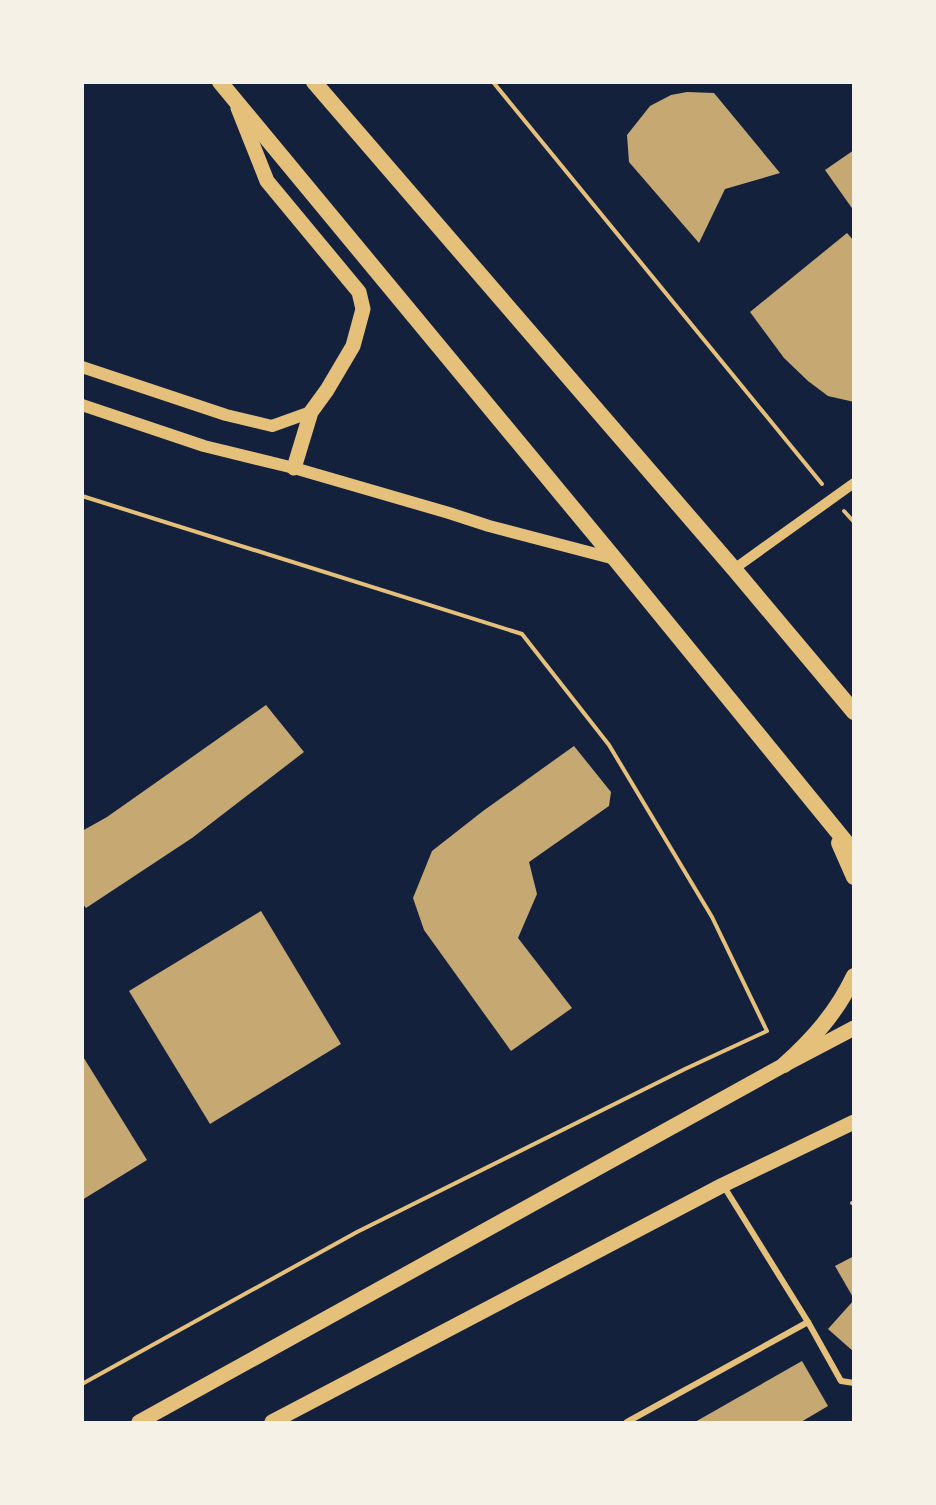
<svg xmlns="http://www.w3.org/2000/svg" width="936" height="1505" viewBox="0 0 936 1505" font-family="Helvetica,sans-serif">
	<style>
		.building { fill: #c6a872 }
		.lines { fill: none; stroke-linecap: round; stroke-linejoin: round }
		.path { stroke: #e5c07b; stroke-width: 4 }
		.minor { stroke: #e5c07b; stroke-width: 6 }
		.tertiary { stroke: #e5c07b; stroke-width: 10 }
		.secondary { stroke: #e5c07b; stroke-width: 12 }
		.primary { stroke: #e5c07b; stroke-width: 15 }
		.trunk { stroke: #e5c07b; stroke-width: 16 }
	</style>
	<rect width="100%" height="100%" fill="#14213d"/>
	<g class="building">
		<polygon points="687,92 714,93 780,173 725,189 699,243 629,162 627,135 650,106 671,95"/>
		<polygon points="854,150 854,211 825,170"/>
		<polygon points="847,233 854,241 854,402 828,396 808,381 784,358 750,312"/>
		<polygon points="266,705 304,752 192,838 86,908 82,903 82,831 107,817"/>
		<polygon points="574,746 611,792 609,806 529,862 537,894 518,938 572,1008 511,1051 424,930 413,898 432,851 483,811"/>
		<polygon points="261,911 341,1044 210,1124 129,991"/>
		<polygon points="82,1055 147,1160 82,1200"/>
		<polygon points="854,1256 854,1299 835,1266"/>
		<polygon points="854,1300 854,1352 828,1329"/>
		<polygon points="802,1361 828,1406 801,1422 695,1422"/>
	</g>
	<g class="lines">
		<g class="path">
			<polyline points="493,82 822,484"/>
			<polyline points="82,496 522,634 609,745 712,917 767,1031 685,1069 357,1232 82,1384"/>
			<polyline points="844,511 854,522"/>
			<polyline points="852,1203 854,1203"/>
		</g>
		<g class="minor">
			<polyline points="723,1185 808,1322 841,1381 854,1383"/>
			<polyline points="627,1422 808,1322"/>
		</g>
		<polyline class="tertiary" points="734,569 854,483"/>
		<g class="secondary">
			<polyline points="82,367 226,415 272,426 311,412"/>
			<polyline points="82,405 204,446 294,468 449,513 489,526 615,559"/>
		</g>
		<g class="primary">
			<polyline points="238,108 267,181 359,292 363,309 353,346 327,390 311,412 294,468"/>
			<polyline points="139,1422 784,1065 854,1028"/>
			<polyline points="272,1422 723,1185 854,1122"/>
		</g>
		<g class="trunk">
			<polyline points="220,82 615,559 854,852"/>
			<polyline points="314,82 734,569 854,712"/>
			<polyline points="839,843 854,877"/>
			<path d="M784,1065C813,1039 837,1012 854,976"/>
		</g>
	</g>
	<rect width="936" height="1505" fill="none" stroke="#f6f1e7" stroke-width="168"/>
</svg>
